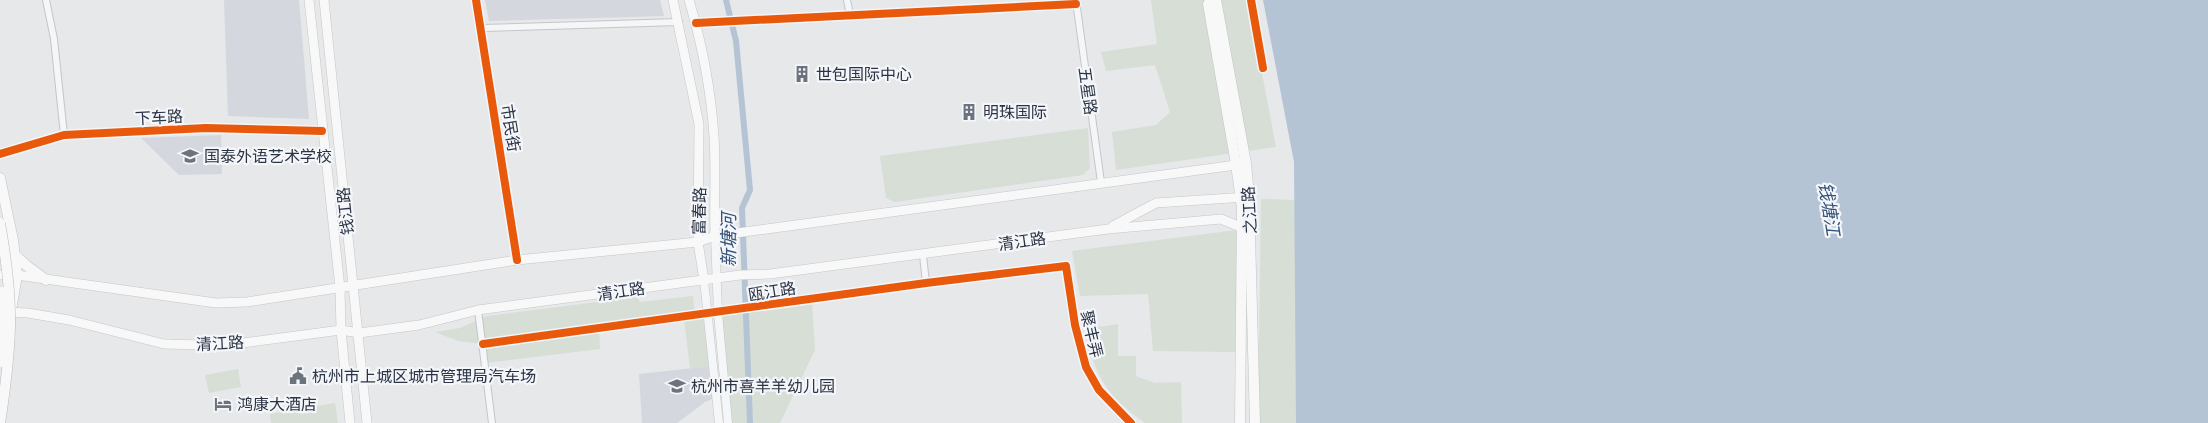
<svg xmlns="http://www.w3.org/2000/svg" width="2208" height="423" viewBox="0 0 2208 423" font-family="'Varela Round','Noto Sans SC',sans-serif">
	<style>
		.built { fill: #d4d7dd }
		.green { fill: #d6ded6 }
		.water { fill: #b4c4d5 }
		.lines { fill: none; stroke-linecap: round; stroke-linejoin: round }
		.canal { stroke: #b4c4d5; stroke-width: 6 }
		.minor-casing { stroke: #c4c6c8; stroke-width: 8 }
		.tertiary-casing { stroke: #c4c6c8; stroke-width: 9 }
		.secondary-casing { stroke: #c4c6c8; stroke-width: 10 }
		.primary-casing { stroke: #c2c5c8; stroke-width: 11 }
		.minor { stroke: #f5f6f7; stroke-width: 6 }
		.tertiary { stroke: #f5f6f7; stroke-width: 8 }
		.secondary { stroke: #f8f8f8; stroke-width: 9 }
		.primary { stroke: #f8f8f8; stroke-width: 10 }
		.trunk-bridge-casing { stroke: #b8bbbf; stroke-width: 11; stroke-linecap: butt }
		.trunk-bridge { stroke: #f8f8f8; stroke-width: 10 }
		.cycleway-casing { stroke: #f4f6f9; stroke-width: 11 }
		.cycleway { stroke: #e8590c; stroke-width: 8 }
		.labels { text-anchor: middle; stroke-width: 4.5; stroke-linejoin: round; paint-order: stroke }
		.poi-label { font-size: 16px; fill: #2b3445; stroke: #f4f6f9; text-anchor: start }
		.street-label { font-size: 16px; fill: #2b3445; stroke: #f4f6f9 }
		.water-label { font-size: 18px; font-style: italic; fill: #34527a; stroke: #f4f6f9 }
	</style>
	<rect width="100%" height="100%" fill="#e6e8ea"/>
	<g class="built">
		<polygon points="224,0 299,0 309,119 228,116"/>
		<polygon points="485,0 660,0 664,16 489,21"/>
		<polygon points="221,135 222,174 179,175 141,138"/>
		<polygon points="712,366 715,398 705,402 677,423 642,423 639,374"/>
	</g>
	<g class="green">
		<polygon points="1151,0 1248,0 1276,147 1116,170 1112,132 1156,125 1170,112 1155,65 1106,71 1101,52 1157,44"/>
		<polygon points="1088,128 1090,168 1083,175 895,202 886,198 880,156"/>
		<polygon points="1261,199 1295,200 1297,423 1258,423"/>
		<polygon points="1237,230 1235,352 1153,351 1148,294 1080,296 1072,251"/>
		<polygon points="693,296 695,316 708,314 712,366 690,369 684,318 599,329 600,349 485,363 483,344 458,341 435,332 460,328 487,316 637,297 640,302"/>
		<polygon points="812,302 815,350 780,423 731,423 722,315"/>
		<path d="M1084,321L1099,327L1118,324V356H1136V376L1155,383L1181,382L1182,423H1145C1102,392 1093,372 1084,321Z"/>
		<polygon points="238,369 241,387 209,393 205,375"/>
		<polygon points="335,403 338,423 271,423 270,414"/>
	</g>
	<polygon class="water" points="1263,0 2208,0 2208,423 1296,423 1294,162"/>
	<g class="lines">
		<polyline class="canal" points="726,0 736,41 750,190 742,208 750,423"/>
		<g class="minor-casing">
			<g id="minor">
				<polyline points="46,0 54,39 64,135"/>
				<polyline points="476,0 517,260"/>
				<polyline points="847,0 850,15"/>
				<polyline points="1076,1 1101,182"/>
				<polyline points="696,23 1076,4"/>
				<polyline points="482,28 679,22"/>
				<polyline points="0,154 64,135 206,128 322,131"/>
				<polyline points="923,255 926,283"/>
				<polyline points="478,310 492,423"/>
				<polyline points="483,344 926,283 1066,266 1075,325 1086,367 1099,390 1131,423"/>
			</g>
		</g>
		<g class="tertiary-casing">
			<g id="tertiary">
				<polyline points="715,236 718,313 728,423"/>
				<polyline points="704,280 719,423"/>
			</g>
		</g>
		<g class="secondary-casing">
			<g id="secondary">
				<polyline points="309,0 340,288 341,330 350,423"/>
				<polyline points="324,0 367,423"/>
				<polyline points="673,0 699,124 698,242 704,280"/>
				<path d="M689,0C702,44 711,91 714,136C716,169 714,203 715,236"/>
				<polyline points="1113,226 1156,203 1246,197"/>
				<polyline points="0,275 17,275 216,303 247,302 517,260 698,242 715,236 1243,164"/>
				<polyline points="3,312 28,313 69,320 164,344 202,345 243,343 341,330 359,333 419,325 478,310 740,275 770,274 1108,229 1221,219 1243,228"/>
			</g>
		</g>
		<g class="primary-casing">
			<g id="primary">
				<polyline points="1216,0 1246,163 1249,197 1255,423"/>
				<polyline points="1208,4 1236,164 1242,208 1240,423"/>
				<polyline points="0,178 13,240 17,275 12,305"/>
				<polyline points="15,255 27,266 46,280"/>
			</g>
		</g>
		<use href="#minor" class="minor"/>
		<use href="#tertiary" class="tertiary"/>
		<use href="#secondary" class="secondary"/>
		<use href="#primary" class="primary"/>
		<g class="trunk-bridge-casing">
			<g id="trunk-bridge">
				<path d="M0,223C6,257 11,293 10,327C9,359 5,391 0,423"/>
				<polyline points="0,362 3,325 2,292"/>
			</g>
		</g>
		<use href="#trunk-bridge" class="trunk-bridge"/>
		<g class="cycleway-casing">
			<g id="cycleway">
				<polyline points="476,0 517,260"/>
				<polyline points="1251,0 1263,68"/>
				<polyline points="696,23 1076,4"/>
				<polyline points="0,154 64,135 206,128 322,131"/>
				<polyline points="483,344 926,283 1066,266 1075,325 1086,367 1099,390 1131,423"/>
			</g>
		</g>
		<use href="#cycleway" class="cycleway"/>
	</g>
	<defs>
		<g id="building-bare" transform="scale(1.35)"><path d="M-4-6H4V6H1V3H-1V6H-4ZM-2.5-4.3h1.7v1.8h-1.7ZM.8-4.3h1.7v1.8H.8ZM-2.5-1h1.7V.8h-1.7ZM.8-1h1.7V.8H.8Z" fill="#6c737f" stroke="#f4f6f9" stroke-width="2.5" paint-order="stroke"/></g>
		<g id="school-bare" transform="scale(1.35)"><path d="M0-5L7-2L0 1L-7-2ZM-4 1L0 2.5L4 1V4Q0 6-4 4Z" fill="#6c737f" stroke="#f4f6f9" stroke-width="2.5" paint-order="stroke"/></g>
		<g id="civic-bare" transform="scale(1.35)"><path d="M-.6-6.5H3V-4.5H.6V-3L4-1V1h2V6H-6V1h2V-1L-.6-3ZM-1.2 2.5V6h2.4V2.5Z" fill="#6c737f" stroke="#f4f6f9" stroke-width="2.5" paint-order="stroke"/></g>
		<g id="hotel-bare" transform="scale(1.35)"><path d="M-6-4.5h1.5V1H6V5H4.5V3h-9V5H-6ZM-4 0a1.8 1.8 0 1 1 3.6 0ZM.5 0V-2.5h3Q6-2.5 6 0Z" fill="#6c737f" stroke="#f4f6f9" stroke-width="2.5" paint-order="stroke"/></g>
	</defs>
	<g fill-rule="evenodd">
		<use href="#building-bare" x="802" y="74"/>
		<use href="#building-bare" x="969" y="112"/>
		<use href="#school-bare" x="190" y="156"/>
		<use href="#civic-bare" x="298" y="376"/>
		<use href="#school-bare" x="677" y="386"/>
		<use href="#hotel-bare" x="223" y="404"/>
	</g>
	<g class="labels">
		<g class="poi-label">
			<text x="816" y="80">世包国际中心</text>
			<text x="983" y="118">明珠国际</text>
			<text x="204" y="162">国泰外语艺术学校</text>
			<text x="312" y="382">杭州市上城区城市管理局汽车场</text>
			<text x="691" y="392">杭州市喜羊羊幼儿园</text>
			<text x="237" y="410">鸿康大酒店</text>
		</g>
		<g class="street-label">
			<text transform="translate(1088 91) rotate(82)" y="6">五星路</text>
			<text transform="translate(159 117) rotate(-3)" y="6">下车路</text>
			<text transform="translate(511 128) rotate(81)" y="6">市民街</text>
			<text transform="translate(1249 210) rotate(-93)" y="6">之江路</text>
			<text transform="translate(345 211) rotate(-96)" y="6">钱江路</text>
			<text transform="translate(699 211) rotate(-89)" y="6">富春路</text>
			<text transform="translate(1022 241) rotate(-8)" y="6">清江路</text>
			<text transform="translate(621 291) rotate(-8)" y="6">清江路</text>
			<text transform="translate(772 291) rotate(-9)" y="6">瓯江路</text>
			<text transform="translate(1092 334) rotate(77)" y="6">聚丰弄</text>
			<text transform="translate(220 343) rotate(-3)" y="6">清江路</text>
		</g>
		<g class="water-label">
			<text transform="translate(1829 209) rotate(81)" y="6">钱塘江</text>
			<text transform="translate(729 240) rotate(-90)" y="6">新塘河</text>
		</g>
	</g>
</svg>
